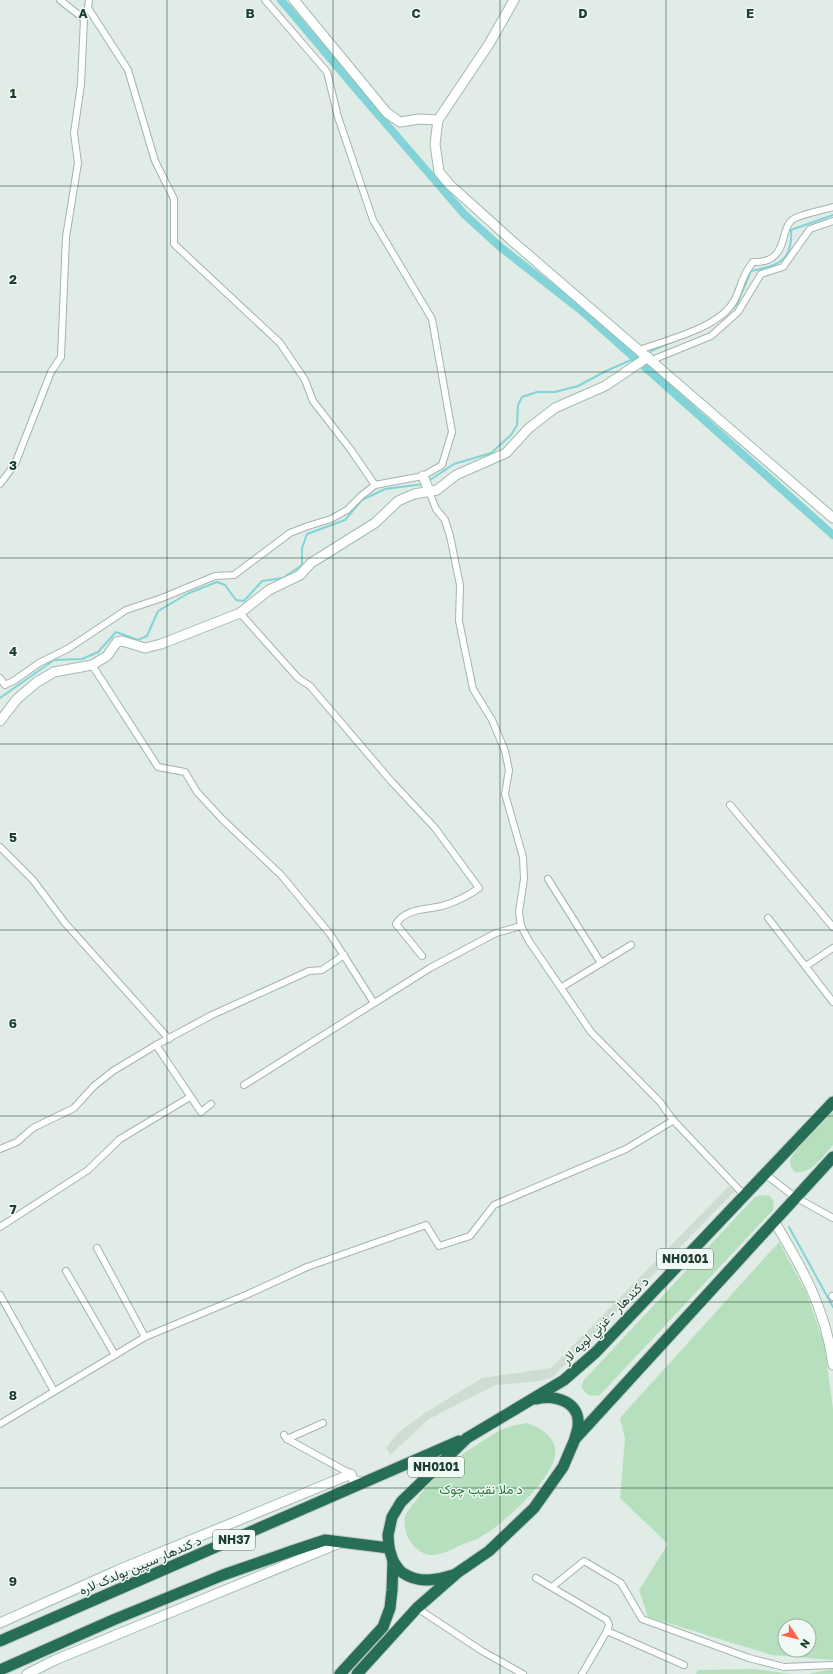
<svg xmlns="http://www.w3.org/2000/svg" width="833" height="1674" viewBox="0 0 833 1674" font-family="'Golos Text',Vazirmatn,sans-serif">
	<style>
		.built { fill: #cedcd4 }
		.green { fill: #b6e0bd; fill-rule: evenodd }
		.lines { fill: none; stroke-linecap: round; stroke-linejoin: round }
		.stream { stroke: #82d4d8; stroke-width: 2 }
		.canal { stroke: #82d4d8; stroke-width: 8 }
		.street-casing { stroke: #a2b5ac; stroke-width: 8 }
		.secondary-casing { stroke: #a0bcaf; stroke-width: 11 }
		.highway-casing { stroke: #c0c9c6; stroke-width: 13 }
		.street { stroke: #fff; stroke-width: 6 }
		.secondary { stroke: #fff; stroke-width: 9 }
		.highway { stroke: #276e57; stroke-width: 11 }
		.grid { fill: none; stroke: #1f3f32; stroke-width: 1; stroke-opacity: 0.55 }
		.labels { text-anchor: middle; stroke-width: 3; stroke-linejoin: round; paint-order: stroke }
		.shield { fill: #f1f9f4; stroke: #5e776c; stroke-width: 1 }
		.shield-label { font-size: 12px; font-weight: bold; fill: #1f3f32 }
		.street-label { font-size: 13px; fill: #1f3f32; stroke: #f1f9f4 }
		.park-label { font-size: 13px; fill: #257a3c; stroke: #f1f9f4 }
		.grid-label { font-size: 13px; text-anchor: middle; font-weight: bold; fill: #1f3f32; stroke: #f1f9f4; stroke-width: 3; stroke-linejoin: round; paint-order: stroke }
	</style>
	<rect width="100%" height="100%" fill="#e0ece5"/>
	<polygon class="built" points="729,1186 735,1191 553,1377 540,1381 496,1385 429,1419 390,1455 386,1448 398,1433 425,1413 482,1378 551,1368"/>
	<g class="green">
		<path d="M833,1112V1145C823,1156 811,1175 795,1172C792,1169 790,1165 790,1161C792,1151 825,1121 833,1112Z"/>
		<path d="M762,1195L770,1196L774,1202L773,1210L600,1395C590,1397 586,1395 581,1386L584,1380L755,1197Z"/>
		<path d="M779,1242L806,1292L824,1343L833,1409V1660L772,1655L648,1617L639,1590L668,1544L620,1498L625,1438L620,1418ZM785,1626H809V1650H785Z"/>
		<path d="M526,1423C541,1427 558,1438 555,1456C550,1481 504,1524 482,1536C476,1540 469,1542 463,1544C453,1549 442,1555 431,1555C413,1554 400,1530 406,1514C408,1510 412,1505 415,1502C433,1475 457,1457 484,1440C490,1437 496,1432 503,1429C510,1426 519,1425 526,1423Z"/>
		<polygon points="754,1669 791,1674 696,1674 698,1670"/>
		<polygon points="833,1669 833,1674 808,1674"/>
	</g>
	<g class="lines">
		<g class="stream">
			<path d="M730,311L737,304L751,271C778,266 793,261 791,230L833,215"/>
			<polyline points="651,351 674,341"/>
			<polyline points="427,482 454,464 491,453 511,435 517,425 518,405 522,397 537,392 555,392 578,386 606,371 638,357"/>
			<polyline points="0,698 54,660 82,659 98,652 116,632 138,640 147,636 158,611 189,593 217,582 225,585 236,600 244,601 262,581 283,578 302,565 302,548 307,534 345,520 362,500 385,489 424,484"/>
			<polyline points="789,1227 833,1307"/>
		</g>
		<polyline class="canal" points="281,0 356,89 464,214 499,246 582,311 833,535"/>
		<g class="street-casing">
			<g id="street">
				<polyline points="89,0 88,8 128,70 155,161 174,199 174,244 280,343 305,380 313,401 351,450 375,485"/>
				<path d="M639,350C667,340 719,328 734,301C742,286 741,276 753,262C772,263 780,254 784,236C786,230 787,224 792,220C797,215 824,210 833,207"/>
				<polyline points="652,360 711,336 738,312 761,274 783,267 810,229 833,221"/>
				<polyline points="0,484 15,464 51,372 61,357 66,237 78,163 74,133 81,84 84,19 60,0"/>
				<polyline points="429,491 436,509 445,520 450,536 460,585 459,621 473,689 492,720 505,751 509,770 505,794 523,857 524,879 519,912 521,926 529,941 591,1032 660,1102 673,1120 745,1196"/>
				<path d="M240,613L298,678L310,686L391,781L435,828L479,888C468,896 456,902 442,906C426,910 406,908 396,924L422,956"/>
				<polyline points="92,665 158,767 185,772 197,792 223,820 281,875 330,934 374,1003"/>
				<polyline points="0,678 5,685 15,680 39,663 69,648 126,610 162,598 215,576 234,575 290,533 308,526 331,519 347,510 361,496 375,485 423,476 442,465 452,432 432,319 373,220 338,117 327,72 265,0"/>
				<polyline points="730,805 833,927"/>
				<polyline points="0,847 33,880 65,923 169,1039"/>
				<polyline points="548,879 601,963"/>
				<polyline points="768,918 833,1002"/>
				<polyline points="806,966 833,948"/>
				<polyline points="562,987 631,945"/>
				<polyline points="156,1045 201,1112 211,1104"/>
				<polyline points="244,1085 430,968 496,933 521,926"/>
				<polyline points="0,1149 17,1142 33,1128 74,1108 94,1086 113,1071 156,1045 212,1015 309,971 322,970 344,955"/>
				<polyline points="765,1174 795,1197 833,1218"/>
				<polyline points="0,1227 88,1170 120,1139 190,1097"/>
				<polyline points="97,1248 145,1337"/>
				<polyline points="66,1271 115,1355"/>
				<polyline points="0,1295 54,1391"/>
				<polyline points="832,1296 833,1297"/>
				<polyline points="0,1424 145,1337 246,1295 307,1267 426,1225 439,1246 470,1236 494,1205 626,1149 669,1123 673,1120"/>
				<polyline points="284,1435 287,1439 351,1474"/>
				<polyline points="287,1439 323,1423"/>
				<polyline points="536,1578 607,1620 609,1625 607,1631 582,1674"/>
				<polyline points="552,1587 584,1561 621,1583 642,1619 749,1658 784,1667 833,1665"/>
				<polyline points="417,1608 482,1651 523,1674"/>
				<polyline points="607,1631 684,1665"/>
			</g>
		</g>
		<g class="secondary-casing">
			<g id="secondary">
				<polyline points="294,0 387,113 400,122 419,119 438,120"/>
				<polyline points="514,0 489,44 438,120 435,144 439,172 450,185 510,239 833,518"/>
				<polyline points="423,476 429,491"/>
				<polyline points="0,721 17,699 37,682 54,672 92,665 107,656 117,642 122,641 145,648 161,644 240,613 269,590 300,575 311,563 375,523 398,501 414,494 437,490 456,475 506,453 529,428 555,408 605,386 648,357"/>
				<path d="M774,1221C802,1267 826,1310 833,1365"/>
				<polyline points="0,1623 118,1570 351,1474 354,1481 365,1482"/>
				<polyline points="27,1674 55,1660 342,1542"/>
			</g>
		</g>
		<g class="highway-casing">
			<g id="highway">
				<path d="M536,1399C555,1394 581,1402 578,1426C578,1430 576,1434 575,1438"/>
				<path d="M393,1561C396,1565 399,1571 403,1573C419,1584 437,1580 453,1575"/>
				<polyline points="0,1641 459,1441"/>
				<polyline points="0,1670 113,1620 223,1575 292,1551 325,1540 389,1548"/>
				<polyline points="340,1674 383,1627 390,1608 392,1590 393,1561 389,1548 388,1535 392,1517 401,1502 467,1438 564,1380 596,1352 833,1102"/>
				<polyline points="357,1674 417,1608 457,1573 489,1551 534,1508 563,1467 575,1439 833,1157"/>
			</g>
		</g>
		<use href="#street" class="street"/>
		<use href="#secondary" class="secondary"/>
		<use href="#highway" class="highway"/>
	</g>
	<path class="grid" d="M167,0V1674M333,0V1674M500,0V1674M666,0V1674M0,186H833M0,372H833M0,558H833M0,744H833M0,930H833M0,1116H833M0,1302H833M0,1488H833"/>
	<g class="labels">
		<g class="shield">
			<rect x="657" y="1249" width="56" height="20" rx="3"/>
			<rect x="408" y="1457" width="56" height="20" rx="3"/>
			<rect x="213" y="1530" width="42" height="20" rx="3"/>
		</g>
		<g class="shield-label">
			<text x="685" y="1263">NH0101</text>
			<text x="436" y="1471">NH0101</text>
			<text x="234" y="1544">NH37</text>
		</g>
		<g class="street-label">
			<text transform="translate(605 1320) rotate(-45)" y="5">د کندهار - غزني لويه لار</text>
			<text transform="translate(140 1565) rotate(-23)" y="5">د کندهار سپین بولدک لاره</text>
		</g>
		<g class="park-label">
			<text x="481" y="1494">د ملا نقيب چوک</text>
		</g>
	</g>
	<g class="grid-label">
		<text x="83" y="18">A</text>
		<text x="250" y="18">B</text>
		<text x="416" y="18">C</text>
		<text x="583" y="18">D</text>
		<text x="750" y="18">E</text>
		<text x="13" y="98">1</text>
		<text x="13" y="284">2</text>
		<text x="13" y="470">3</text>
		<text x="13" y="656">4</text>
		<text x="13" y="842">5</text>
		<text x="13" y="1028">6</text>
		<text x="13" y="1214">7</text>
		<text x="13" y="1400">8</text>
		<text x="13" y="1586">9</text>
	</g>
	<g transform="translate(797 1638) rotate(125)"><circle r="19" fill="#f1f9f4" stroke="#9dafa6"/>
	<path d="M0-3L7 15L0 10L-7 15Z" fill="#ff624b"/>
	<text y="-6" font-size="11" font-weight="bold" text-anchor="middle" fill="#1f3f32">N</text>
	</g>
</svg>
